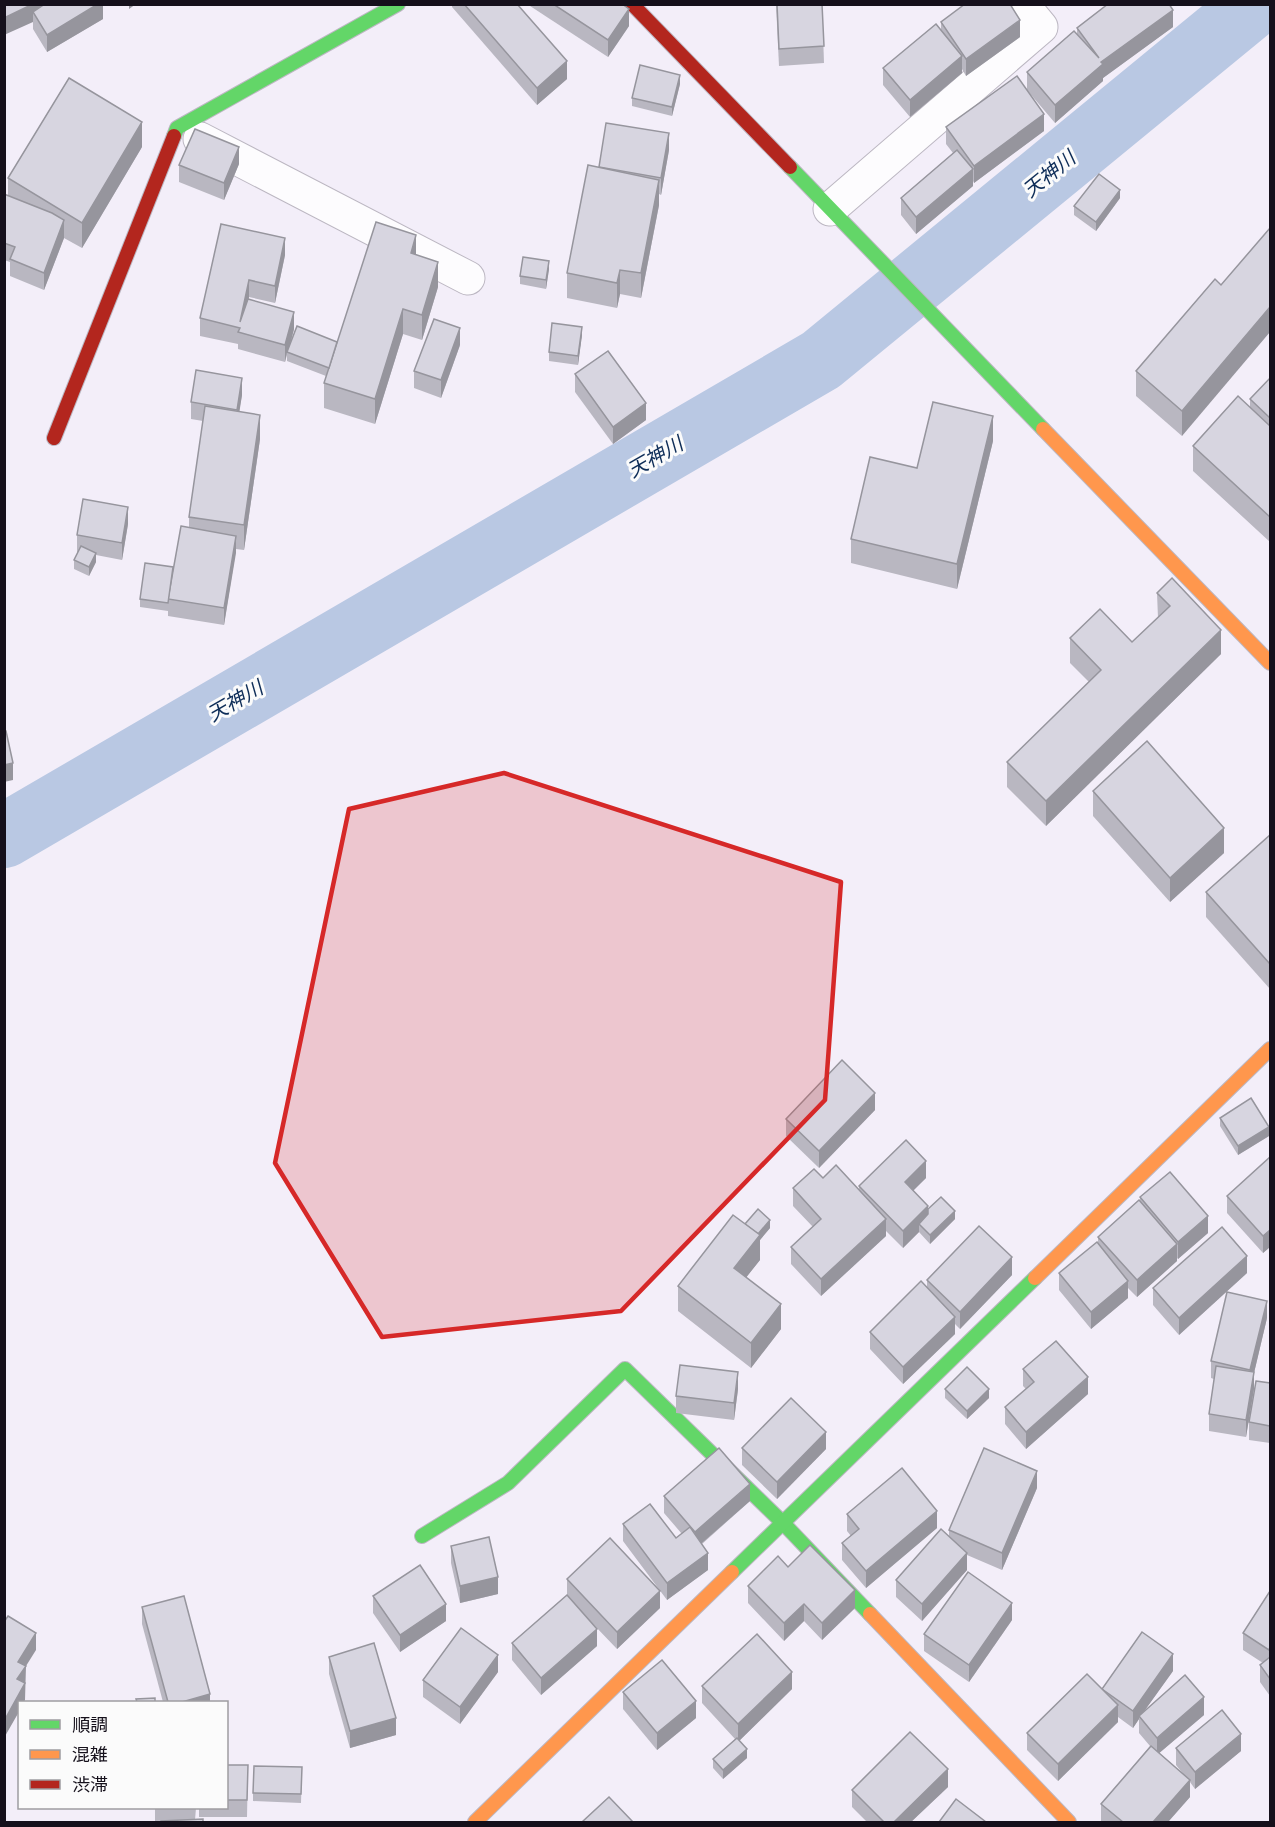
<svg xmlns="http://www.w3.org/2000/svg" width="1275" height="1827" viewBox="0 0 1275 1827" font-family="'Golos Text','Noto Sans JP',sans-serif">
	<style>
		.lines { fill: none; stroke-linecap: round; stroke-linejoin: round }
		.river { stroke: #b9c8e3; stroke-width: 64 }
		.street-casing { stroke: #bcb7c2; stroke-width: 35 }
		.fast-casing { stroke: #bcb7c2; stroke-width: 16 }
		.slow-casing { stroke: #bcb7c2; stroke-width: 16 }
		.jam-casing { stroke: #bcb7c2; stroke-width: 16 }
		.street { stroke: #fdfcfe; stroke-width: 33 }
		.fast { stroke: #63d668; stroke-width: 14 }
		.slow { stroke: #ff974d; stroke-width: 14 }
		.jam { stroke: #b3261e; stroke-width: 14 }
		.wall { fill: #b9b7c1 }
		.shaded-wall { fill: #96959d }
		.building { fill: #d7d5e0; stroke: #96959d; stroke-width: 1.5 }
		.marked { fill: #d62828; fill-opacity: 0.2; stroke: #d62828; stroke-width: 4.5; stroke-linejoin: round }
		.labels { text-anchor: middle; stroke-width: 6; stroke-linejoin: round; paint-order: stroke }
		.water-label { font-size: 20px; font-style: italic; fill: #0e2d58; stroke: #fbfbfb }
	</style>
	<rect width="100%" height="100%" fill="#f3eef9"/>
	<g class="lines">
		<polyline class="river" points="4,836 821,360 1255,4"/>
		<g class="street-casing">
			<g id="street">
				<polyline points="200,139 468,278"/>
				<polyline points="830,209 1041,27 1022,4"/>
			</g>
		</g>
		<g class="fast-casing">
			<g id="fast">
				<polyline points="174,136 177,128 398,4"/>
				<polyline points="790,167 1043,429"/>
				<polyline points="422,1536 508,1483 625,1369 783,1523 870,1614"/>
				<polyline points="732,1572 1035,1278"/>
			</g>
		</g>
		<g class="slow-casing">
			<g id="slow">
				<polyline points="1043,429 1270,663"/>
				<polyline points="1035,1278 1270,1049"/>
				<polyline points="870,1614 1069,1822"/>
				<polyline points="475,1822 732,1572"/>
			</g>
		</g>
		<g class="jam-casing">
			<g id="jam">
				<polyline points="632,4 790,167"/>
				<polyline points="54,438 174,136"/>
			</g>
		</g>
		<use href="#street" class="street"/>
		<use href="#fast" class="fast"/>
		<use href="#slow" class="slow"/>
		<use href="#jam" class="jam"/>
	</g>
	<g class="wall">
		<polygon points="4,4 103,4 103,19 47,52 33,29 33,22"/>
		<polygon points="452,4 517,4 567,79 537,105 452,7"/>
		<polygon points="527,4 622,4 629,26 608,57"/>
		<polygon points="776,4 822,4 824,63 779,66"/>
		<polygon points="941,22 1020,37 966,76 962,69 962,73 910,117 883,85 883,68 941,30"/>
		<polygon points="1173,27 1103,78 1103,81 1055,123 1027,90 1027,72 1077,34 1077,28"/>
		<polygon points="680,84 672,116 632,106 632,98"/>
		<polygon points="946,127 1044,131 974,183 973,181 973,186 916,234 901,215 901,198 953,153 946,144"/>
		<polygon points="142,147 82,248 64,238 44,290 10,276 10,262 4,260 4,194 8,196 8,178"/>
		<polygon points="669,150 661,195 659,194 659,205 641,298 620,294 617,308 567,298 567,273 599,168"/>
		<polygon points="239,164 224,200 179,182 179,165"/>
		<polygon points="1120,198 1096,231 1074,215 1074,206"/>
		<polygon points="221,224 285,255 275,303 249,297 249,299 294,329 291,342 337,342 416,255 438,287 422,340 403,334 375,424 324,408 324,383 326,376 287,361 287,355 285,362 238,349 238,344 200,336 200,318"/>
		<polygon points="549,269 546,289 520,284 520,276"/>
		<polygon points="1215,279 1182,436 1136,396 1136,371"/>
		<polygon points="582,335 578,365 549,361 549,352"/>
		<polygon points="460,345 441,398 414,388 414,371"/>
		<polygon points="575,374 646,420 613,444 575,392"/>
		<polygon points="1270,378 1270,542 1193,471 1193,446 1250,408 1250,399"/>
		<polygon points="242,395 239,411 260,439 244,550 236,549 224,625 168,616 168,607 168,611 140,607 140,599 173,573 189,528 189,517 203,421 191,419 191,402"/>
		<polygon points="993,441 957,589 851,563 851,539 917,468"/>
		<polygon points="128,524 122,560 96,555 96,562 89,576 74,569 74,560 78,552 77,552 77,535"/>
		<polygon points="1157,593 1221,654 1046,826 1007,787 1007,762 1089,682 1070,663 1070,638 1132,642 1158,618"/>
		<polygon points="1093,791 1224,853 1170,902 1093,816"/>
		<polygon points="1270,835 1270,989 1206,917 1206,892"/>
		<polygon points="875,1110 819,1168 786,1136 786,1119"/>
		<polygon points="1220,1118 1269,1136 1238,1155 1220,1126"/>
		<polygon points="1270,1157 1270,1247 1263,1253 1227,1213 1227,1196"/>
		<polygon points="823,1178 859,1189 859,1186 926,1178 913,1190 928,1209 955,1219 930,1244 919,1232 903,1248 886,1231 886,1236 821,1296 791,1264 791,1247 813,1227 793,1206 793,1188"/>
		<polygon points="1140,1197 1208,1233 1178,1259 1177,1258 1177,1261 1137,1297 1128,1288 1128,1298 1091,1329 1059,1290 1059,1273 1098,1244 1098,1237 1140,1202"/>
		<polygon points="745,1224 770,1228 760,1240 760,1260 746,1277 781,1329 751,1368 678,1311 678,1286"/>
		<polygon points="1247,1273 1179,1335 1153,1305 1153,1288"/>
		<polygon points="1012,1275 960,1329 955,1324 955,1334 903,1384 870,1349 870,1332 927,1287 927,1280"/>
		<polygon points="1267,1318 1254,1373 1254,1389 1246,1437 1209,1431 1209,1414 1214,1379 1211,1378 1211,1361"/>
		<polygon points="1023,1369 1088,1394 1026,1449 1005,1424 1005,1407 1026,1389 1023,1386"/>
		<polygon points="1270,1383 1270,1443 1249,1440 1249,1422"/>
		<polygon points="738,1389 734,1420 676,1413 676,1396"/>
		<polygon points="945,1389 989,1398 967,1419 945,1398"/>
		<polygon points="742,1448 826,1449 777,1499 742,1465"/>
		<polygon points="1037,1488 1002,1570 967,1555 967,1570 922,1621 896,1597 896,1580 949,1537 949,1530"/>
		<polygon points="664,1496 750,1501 702,1544 708,1570 667,1600 623,1541 623,1524 676,1538 682,1534 664,1513"/>
		<polygon points="847,1514 937,1528 866,1588 842,1560 842,1543 851,1536 847,1531"/>
		<polygon points="451,1546 498,1594 460,1603 451,1563"/>
		<polygon points="788,1567 855,1608 822,1640 804,1621 784,1641 748,1603 748,1586"/>
		<polygon points="567,1579 660,1608 617,1649 573,1603 597,1646 541,1695 512,1660 512,1643 567,1596"/>
		<polygon points="1270,1591 1270,1696 1260,1682 1260,1665 1263,1663 1243,1650 1243,1633"/>
		<polygon points="373,1596 446,1621 400,1652 373,1613"/>
		<polygon points="142,1607 210,1702 163,1702 142,1624"/>
		<polygon points="1012,1620 969,1682 924,1651 924,1634"/>
		<polygon points="329,1657 396,1735 350,1748 329,1674"/>
		<polygon points="1173,1671 1145,1710 1204,1715 1159,1753 1184,1775 1176,1765 1176,1748 1241,1751 1195,1789 1190,1782 1190,1797 1168,1822 1103,1822 1101,1821 1101,1804 1150,1746 1139,1733 1139,1719 1133,1728 1118,1717 1118,1722 1058,1781 1027,1750 1027,1733 1102,1689"/>
		<polygon points="498,1672 460,1724 423,1697 423,1680"/>
		<polygon points="702,1686 792,1689 739,1741 747,1758 723,1779 713,1768 713,1759 735,1739 702,1703"/>
		<polygon points="623,1692 696,1718 657,1750 623,1709"/>
		<polygon points="226,1765 248,1765 247,1817 199,1817 199,1808 226,1808"/>
		<polygon points="302,1767 301,1803 253,1801 253,1793"/>
		<polygon points="948,1787 911,1822 867,1822 852,1807 852,1790"/>
		<polygon points="155,1808 196,1808 195,1820 155,1821"/>
	</g>
	<g class="shaded-wall">
		<polygon points="33,4 44,4 33,12 33,22 4,35 4,18"/>
		<polygon points="98,4 103,4 103,19 47,52 47,35"/>
		<polygon points="129,4 136,4 129,9"/>
		<polygon points="629,9 629,26 608,57 608,40"/>
		<polygon points="1173,10 1173,27 1103,78 1103,81 1055,123 1055,105 1101,62"/>
		<polygon points="1020,20 1020,37 966,76 966,59"/>
		<polygon points="962,56 962,73 910,117 910,100"/>
		<polygon points="567,61 567,79 537,105 537,88"/>
		<polygon points="680,75 680,84 672,116 672,107"/>
		<polygon points="6,107 6,131 4,134 4,109"/>
		<polygon points="1044,114 1044,131 974,183 974,166"/>
		<polygon points="142,122 142,147 82,248 82,223"/>
		<polygon points="669,133 669,150 661,195 661,178"/>
		<polygon points="239,147 239,164 224,200 224,183"/>
		<polygon points="973,169 973,186 916,234 916,217"/>
		<polygon points="659,180 659,205 641,298 641,273"/>
		<polygon points="1120,190 1120,198 1096,231 1096,222"/>
		<polygon points="64,220 64,238 44,290 44,273"/>
		<polygon points="416,235 416,260 411,253"/>
		<polygon points="285,238 285,255 275,303 275,286"/>
		<polygon points="549,261 549,269 546,289 546,280"/>
		<polygon points="438,262 438,287 422,340 422,315"/>
		<polygon points="620,270 620,294 617,308 617,283"/>
		<polygon points="249,280 249,297 241,333 240,322"/>
		<polygon points="1270,307 1270,332 1182,436 1182,411"/>
		<polygon points="403,309 403,334 375,424 375,399"/>
		<polygon points="294,312 294,329 288,352 287,352 285,362 285,345"/>
		<polygon points="582,327 582,335 578,365 578,356"/>
		<polygon points="460,328 460,345 441,398 441,380"/>
		<polygon points="242,378 242,395 237,427 237,410"/>
		<polygon points="646,403 646,420 613,444 613,427"/>
		<polygon points="260,415 260,439 244,550 244,525"/>
		<polygon points="993,416 993,441 957,589 957,564"/>
		<polygon points="128,507 128,524 122,560 122,543"/>
		<polygon points="236,536 236,553 224,625 224,608"/>
		<polygon points="96,553 96,562 89,576 89,567"/>
		<polygon points="1221,630 1221,654 1046,826 1046,801"/>
		<polygon points="13,763 13,780 4,782 4,765"/>
		<polygon points="1224,828 1224,853 1170,902 1170,878"/>
		<polygon points="875,1093 875,1110 819,1168 819,1151"/>
		<polygon points="1269,1127 1269,1136 1238,1155 1238,1146"/>
		<polygon points="926,1161 926,1178 905,1199 905,1182"/>
		<polygon points="928,1206 928,1223 919,1224 919,1232 903,1248 903,1231"/>
		<polygon points="955,1211 955,1219 930,1244 930,1235"/>
		<polygon points="1208,1216 1208,1233 1178,1259 1178,1242"/>
		<polygon points="886,1219 886,1236 821,1296 821,1279"/>
		<polygon points="770,1220 770,1228 760,1240 760,1260 734,1293 734,1268 753,1239"/>
		<polygon points="1270,1230 1270,1247 1263,1253 1263,1236"/>
		<polygon points="1177,1244 1177,1261 1137,1297 1137,1280"/>
		<polygon points="1247,1256 1247,1273 1179,1335 1179,1318"/>
		<polygon points="1012,1257 1012,1275 960,1329 960,1312"/>
		<polygon points="1128,1281 1128,1298 1091,1329 1091,1312"/>
		<polygon points="1267,1301 1267,1318 1254,1373 1254,1389 1246,1437 1246,1420 1250,1387 1250,1370"/>
		<polygon points="781,1304 781,1329 751,1368 751,1343"/>
		<polygon points="955,1317 955,1334 903,1384 903,1367"/>
		<polygon points="738,1372 738,1389 734,1420 734,1403"/>
		<polygon points="1088,1377 1088,1394 1026,1449 1026,1432"/>
		<polygon points="989,1389 989,1398 967,1419 967,1411"/>
		<polygon points="826,1432 826,1449 777,1499 777,1482"/>
		<polygon points="1037,1471 1037,1488 1002,1570 1002,1553"/>
		<polygon points="750,1484 750,1501 695,1549 695,1532"/>
		<polygon points="937,1511 937,1528 866,1588 866,1571"/>
		<polygon points="708,1553 708,1570 667,1600 667,1583"/>
		<polygon points="967,1553 967,1570 922,1621 922,1604"/>
		<polygon points="498,1577 498,1594 460,1603 460,1586"/>
		<polygon points="855,1590 855,1608 822,1640 822,1623"/>
		<polygon points="660,1591 660,1608 617,1649 617,1632"/>
		<polygon points="1012,1603 1012,1620 969,1682 969,1665"/>
		<polygon points="446,1604 446,1621 400,1652 400,1635"/>
		<polygon points="804,1604 804,1621 784,1641 784,1623"/>
		<polygon points="597,1629 597,1646 541,1695 541,1678"/>
		<polygon points="36,1633 36,1650 26,1666 25,1700 24,1702 20,1702 20,1710 4,1738 4,1721 17,1696 18,1662"/>
		<polygon points="1270,1647 1270,1664 1269,1667 1269,1650"/>
		<polygon points="1173,1654 1173,1671 1140,1717 1139,1716 1139,1719 1133,1728 1133,1711"/>
		<polygon points="498,1655 498,1672 460,1724 460,1707"/>
		<polygon points="792,1672 792,1689 738,1742 738,1724"/>
		<polygon points="210,1694 210,1702 182,1702"/>
		<polygon points="1204,1697 1204,1715 1157,1755 1157,1738"/>
		<polygon points="696,1701 696,1718 657,1750 657,1733"/>
		<polygon points="1118,1705 1118,1722 1058,1781 1058,1764"/>
		<polygon points="396,1718 396,1735 350,1748 350,1731"/>
		<polygon points="1241,1734 1241,1751 1195,1789 1195,1772"/>
		<polygon points="747,1749 747,1758 723,1779 723,1770"/>
		<polygon points="948,1769 948,1787 911,1822 894,1822"/>
		<polygon points="1190,1780 1190,1797 1168,1822 1153,1822"/>
	</g>
	<g class="building">
		<polygon points="4,4 33,4 4,18"/>
		<polygon points="45,4 98,4 47,35 33,12"/>
		<polygon points="464,4 517,4 567,61 537,88"/>
		<polygon points="553,4 622,4 629,9 608,40"/>
		<polygon points="777,4 822,4 824,46 779,49"/>
		<polygon points="965,4 1010,4 1020,20 966,59 941,22"/>
		<polygon points="1108,4 1169,4 1173,10 1101,62 1103,64 1055,105 1027,72 1074,31 1099,58 1077,28"/>
		<polygon points="936,24 962,56 910,100 883,68"/>
		<polygon points="640,65 680,75 672,107 632,98"/>
		<polygon points="1017,76 1044,114 974,166 946,127"/>
		<polygon points="69,78 142,122 82,223 8,178"/>
		<polygon points="606,123 669,133 661,178 599,167"/>
		<polygon points="195,129 239,147 224,183 179,165"/>
		<polygon points="957,150 973,169 916,217 901,198"/>
		<polygon points="588,165 659,180 641,273 620,270 617,283 567,273"/>
		<polygon points="1099,174 1120,190 1096,222 1074,206"/>
		<polygon points="4,194 52,213 64,220 44,273 10,259 15,247 4,243"/>
		<polygon points="376,222 416,235 411,253 438,262 422,315 403,309 375,399 324,383"/>
		<polygon points="221,224 285,238 275,286 249,280 240,322 248,299 294,312 285,345 238,332 240,328 200,318"/>
		<polygon points="1270,228 1270,307 1182,411 1136,371 1215,279 1221,285"/>
		<polygon points="523,257 549,261 546,280 520,276"/>
		<polygon points="434,319 460,328 441,380 414,371"/>
		<polygon points="552,323 582,327 578,356 549,352"/>
		<polygon points="297,326 337,342 329,368 287,352"/>
		<polygon points="608,351 646,403 613,427 575,374"/>
		<polygon points="196,370 242,378 237,410 191,402"/>
		<polygon points="1270,378 1270,418 1250,399"/>
		<polygon points="1238,396 1270,426 1270,517 1193,446"/>
		<polygon points="933,402 993,416 957,564 851,539 870,457 917,468"/>
		<polygon points="205,406 260,415 244,525 189,517"/>
		<polygon points="83,499 128,507 122,543 77,535"/>
		<polygon points="181,526 236,536 224,608 168,599"/>
		<polygon points="81,546 96,553 89,567 74,560"/>
		<polygon points="145,563 173,567 168,603 140,599"/>
		<polygon points="1172,578 1221,630 1046,801 1007,762 1101,670 1070,638 1100,609 1132,642 1170,606 1157,593"/>
		<polygon points="4,731 6,731 13,763 4,765"/>
		<polygon points="1147,741 1224,828 1170,878 1093,791"/>
		<polygon points="1270,835 1270,964 1206,892"/>
		<polygon points="842,1060 875,1093 819,1151 786,1119"/>
		<polygon points="1251,1098 1269,1127 1238,1146 1220,1118"/>
		<polygon points="906,1140 926,1161 905,1182 928,1206 903,1231 859,1186"/>
		<polygon points="1270,1157 1270,1230 1263,1236 1227,1196"/>
		<polygon points="836,1165 886,1219 821,1279 791,1247 821,1219 793,1188 814,1169 823,1178"/>
		<polygon points="1170,1172 1208,1216 1178,1242 1140,1197"/>
		<polygon points="941,1197 955,1211 930,1235 919,1224 928,1214 928,1209"/>
		<polygon points="1139,1200 1177,1244 1137,1280 1098,1237"/>
		<polygon points="758,1209 770,1220 758,1234 745,1224"/>
		<polygon points="733,1215 760,1235 734,1268 781,1304 751,1343 678,1286"/>
		<polygon points="979,1226 1012,1257 960,1312 927,1280"/>
		<polygon points="1222,1227 1247,1256 1179,1318 1153,1288"/>
		<polygon points="1097,1242 1128,1281 1091,1312 1059,1273"/>
		<polygon points="921,1281 955,1317 903,1367 870,1332"/>
		<polygon points="1227,1292 1267,1301 1250,1370 1211,1361"/>
		<polygon points="1056,1341 1088,1377 1026,1432 1005,1407 1034,1382 1023,1369"/>
		<polygon points="680,1365 738,1372 734,1403 676,1396"/>
		<polygon points="1216,1366 1254,1372 1246,1420 1209,1414"/>
		<polygon points="967,1367 989,1389 967,1411 945,1389"/>
		<polygon points="1256,1381 1270,1383 1270,1426 1249,1422"/>
		<polygon points="791,1398 826,1432 777,1482 742,1448"/>
		<polygon points="719,1448 750,1484 695,1532 664,1496"/>
		<polygon points="984,1448 1037,1471 1002,1553 949,1530"/>
		<polygon points="902,1468 937,1511 866,1571 842,1543 859,1529 847,1514"/>
		<polygon points="650,1504 676,1538 690,1527 708,1553 667,1583 623,1524"/>
		<polygon points="941,1529 967,1553 922,1604 896,1580"/>
		<polygon points="489,1537 498,1577 460,1586 451,1546"/>
		<polygon points="610,1538 660,1591 617,1632 567,1579"/>
		<polygon points="810,1545 855,1590 822,1623 804,1604 784,1623 748,1586 778,1556 788,1567"/>
		<polygon points="420,1565 446,1604 400,1635 373,1596"/>
		<polygon points="968,1572 1012,1603 969,1665 924,1634"/>
		<polygon points="1270,1591 1270,1647 1269,1650 1243,1633"/>
		<polygon points="567,1595 597,1629 541,1678 512,1643"/>
		<polygon points="184,1596 210,1694 182,1702 168,1702 142,1607"/>
		<polygon points="8,1616 36,1633 18,1662 26,1666 17,1679 25,1683 4,1721 4,1622"/>
		<polygon points="461,1628 498,1655 460,1707 423,1680"/>
		<polygon points="1142,1632 1173,1654 1133,1711 1102,1689"/>
		<polygon points="757,1634 792,1672 738,1724 702,1686"/>
		<polygon points="374,1643 396,1718 350,1731 329,1657"/>
		<polygon points="1270,1657 1270,1679 1260,1665"/>
		<polygon points="662,1660 696,1701 657,1733 623,1692"/>
		<polygon points="1087,1674 1118,1705 1058,1764 1027,1733"/>
		<polygon points="1185,1675 1204,1697 1157,1738 1139,1716"/>
		<polygon points="155,1698 155,1702 137,1702 136,1699"/>
		<polygon points="1222,1710 1241,1734 1195,1772 1176,1748"/>
		<polygon points="910,1732 948,1769 894,1822 884,1822 852,1790"/>
		<polygon points="737,1738 747,1749 723,1770 713,1759"/>
		<polygon points="1151,1746 1190,1780 1153,1822 1123,1822 1101,1804"/>
		<polygon points="226,1765 248,1765 247,1800 226,1800"/>
		<polygon points="254,1766 302,1767 301,1794 253,1793"/>
		<polygon points="609,1797 633,1822 582,1822"/>
		<polygon points="956,1799 986,1822 939,1822"/>
		<polygon points="203,1819 203,1822 161,1822 161,1821"/>
	</g>
	<path class="marked" d="M504,773L841,882L825,1100L621,1311L382,1337L275,1163L349,809Z"/>
	<g class="labels">
		<g class="water-label">
			<text transform="translate(1049 174) rotate(-39)" y="7">天神川</text>
			<text transform="translate(655 457) rotate(-30)" y="7">天神川</text>
			<text transform="translate(235 701) rotate(-30)" y="7">天神川</text>
		</g>
	</g>
	<rect width="1275" height="1827" fill="none" stroke="#15101b" stroke-width="12"/>
	<rect x="18" y="1701" width="210" height="108" fill="#fbfbfb" stroke="#9f9da1" stroke-width="1.5"/>
	<rect x="30" y="1720" width="30" height="9" fill="#63d668" stroke="#9f9da1" stroke-width="1.5"/>
	<text x="72" y="1731" font-size="18" fill="#15101b">順調</text>
	<rect x="30" y="1750" width="30" height="9" fill="#ff974d" stroke="#9f9da1" stroke-width="1.5"/>
	<text x="72" y="1761" font-size="18" fill="#15101b">混雑</text>
	<rect x="30" y="1780" width="30" height="9" fill="#b3261e" stroke="#9f9da1" stroke-width="1.5"/>
	<text x="72" y="1791" font-size="18" fill="#15101b">渋滞</text>
</svg>
